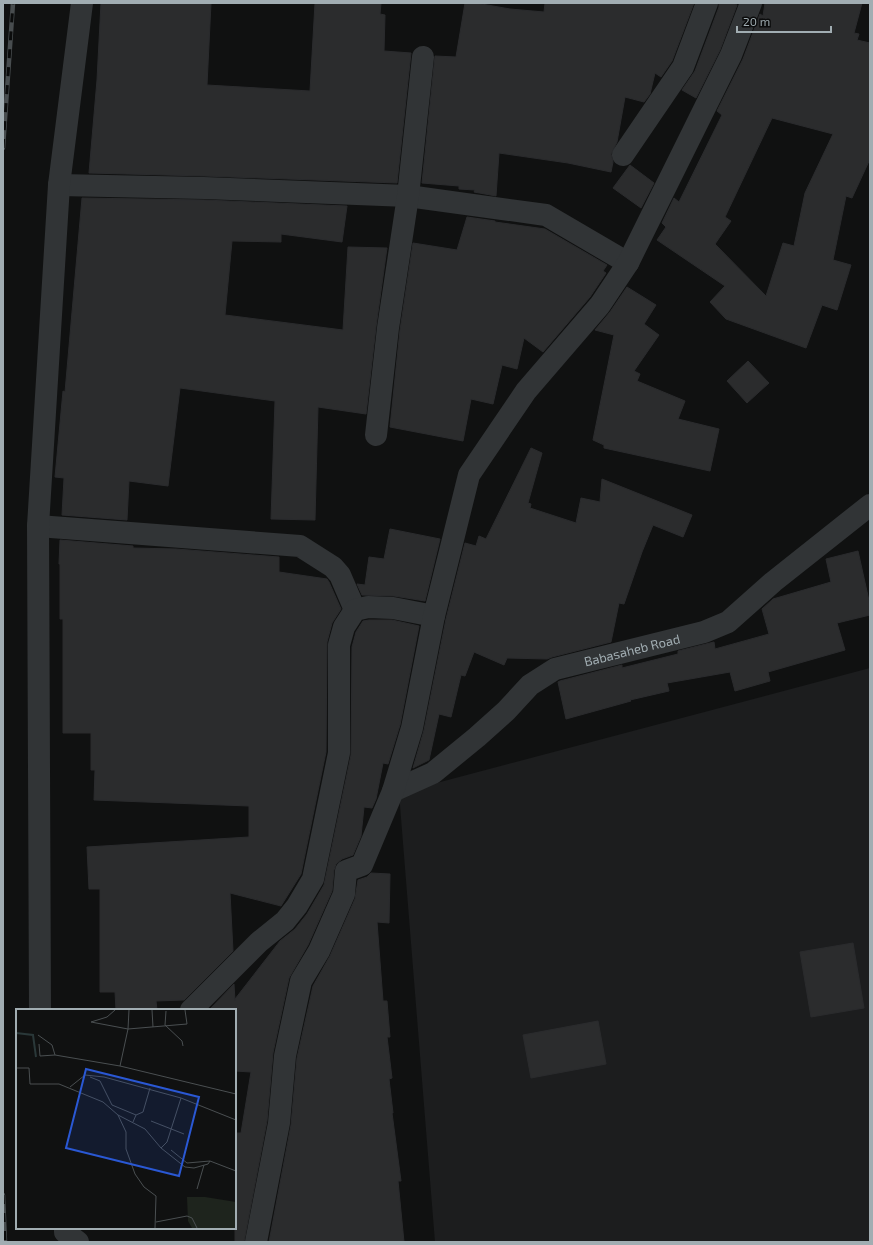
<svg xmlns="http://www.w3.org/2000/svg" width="873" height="1245" viewBox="0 0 873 1245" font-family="'Exo 2',sans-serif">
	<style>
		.built { fill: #1c1d1e }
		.building { fill: #2b2c2d; stroke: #2a2b2d; fill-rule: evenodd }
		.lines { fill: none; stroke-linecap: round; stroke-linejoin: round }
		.minor { stroke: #313436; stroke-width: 22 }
		.rail-casing { stroke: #484d4f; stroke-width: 4.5 }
		.rail { stroke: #0b0c0c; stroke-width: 3; stroke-dasharray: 9; stroke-linecap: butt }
		.labels { text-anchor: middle; stroke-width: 4; stroke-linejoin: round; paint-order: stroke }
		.street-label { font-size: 13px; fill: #a1adb2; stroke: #0b0c0c }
		.inset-river { fill: none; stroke: #2a3839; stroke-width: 2 }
		.inset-road { fill: none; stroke: #4a4f51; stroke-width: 1 }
		.view { fill: #2a58d4; fill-opacity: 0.15; stroke: #2a58d4; stroke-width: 2 }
		.inset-edge { fill: none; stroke: #a1adb2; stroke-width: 2 }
	</style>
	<rect width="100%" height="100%" fill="#101111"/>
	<polygon class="built" points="870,668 870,1242 435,1242 399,793"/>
	<g class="building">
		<polygon points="101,3 211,3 207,85 310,91 315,3 381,3 380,14 385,15 384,51 411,53 397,183 204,176 89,173 97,80"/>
		<polygon points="465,3 476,3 510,9 544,12 545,3 694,3 672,61 661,77 655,73 650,94 644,102 625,97 617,142 611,154 613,162 611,172 568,163 499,153 496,196 474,192 475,190 459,189 459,186 422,183 435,56 456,57"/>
		<polygon points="719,3 733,3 737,5 720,50 696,98 682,90 695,71 719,7"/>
		<path d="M765,3H862L854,33L859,34L857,40L870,43V159L852,198L846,196L833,260L851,265L837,310L822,305L806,348L726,319L710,302L725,286L657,240L666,227L662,223L674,198L679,202L722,115L717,111L743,59L760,14L763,16ZM772,118L833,134L805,193L794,246L783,243L766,296L715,244L731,221L725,217Z"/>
		<polygon points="630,165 654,183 641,208 613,188"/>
		<polygon points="82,198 204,200 347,206 342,242 281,234 281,242 232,241 225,315 343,330 348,247 387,248 376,327 366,414 318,407 315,520 271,519 275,401 180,388 168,486 129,481 127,520 62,515 64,478 55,477 63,391 65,392"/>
		<polygon points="467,217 495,221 495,222 545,229 607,265 603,271 606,273 590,297 543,352 524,338 517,369 502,365 493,404 471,399 463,441 390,427 400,330 413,243 457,250"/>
		<polygon points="627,287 656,305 644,324 659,335 634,371 640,374 637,381 685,401 678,419 719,429 710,471 604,448 604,445 593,440 614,335 595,330 610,312"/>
		<polygon points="748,361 769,383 747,403 727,381"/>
		<polygon points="531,448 542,453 528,503 531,504 530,508 576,523 581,498 600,502 602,479 692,515 683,537 653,525 642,552 624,604 619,603 611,642 552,657 547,659 507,658 504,665 474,652 465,676 461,675 451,717 439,714 429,760 413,768 424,730 446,619 465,543 476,546 479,536 486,539"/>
		<polygon points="390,529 440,539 425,601 394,596 362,595 357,584 365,585 369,557 384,559"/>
		<polygon points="60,540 133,546 133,548 176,549 279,557 279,572 327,579 329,582 341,609 332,623 327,642 326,752 301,874 281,906 230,893 233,951 184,1000 156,1001 157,1010 116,1010 115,992 100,992 100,889 89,889 87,847 249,837 249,806 94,800 95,770 91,770 91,733 63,733 63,619 60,619 60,564 59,564"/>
		<polygon points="858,551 870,605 870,615 837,623 845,650 768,672 770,681 735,691 730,672 667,683 669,691 630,700 631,701 566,719 558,682 560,681 622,665 622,668 678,654 678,651 714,642 715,649 769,634 762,609 773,599 831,582 826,559"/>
		<polygon points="369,620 392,620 419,626 400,725 388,764 383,763 376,799 372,808 364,807 361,836 353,855 342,859 336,864 334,870 332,891 308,945 289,978 273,1053 267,1121 244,1242 235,1242 235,1133 241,1133 251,1072 235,1071 235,1010 211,1010 211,1008 234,984 235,1001 235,999 280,941 295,929 307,914 324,885 351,755 352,647 356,632 363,621"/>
		<polygon points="371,873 390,874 389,923 377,922 383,1001 387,1001 390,1037 387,1037 392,1078 389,1079 393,1113 392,1113 401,1181 398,1181 404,1242 269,1242 291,1125 297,1058 313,986 330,956 355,899 358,880 367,877"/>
		<polygon points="853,943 864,1008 811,1017 800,952"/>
		<polygon points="598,1021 606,1064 531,1078 523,1035"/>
	</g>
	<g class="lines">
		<g class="minor">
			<polyline points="623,155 683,67 707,3"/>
			<polyline points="59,185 204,188 408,196 546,215 628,263"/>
			<polyline points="376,435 388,328 408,196 423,57"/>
			<polyline points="38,526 300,546 333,567 340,575 355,610"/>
			<path id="s1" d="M393,791L433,773L477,737L506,711L530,685L555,669L704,632L728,622L773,582L870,505"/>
			<polyline points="40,1010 38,526 59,185 82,3"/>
			<polyline points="191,1010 259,942 285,921 297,906 313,879 339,753 339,645 344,627 355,610 368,607 393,608 434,616"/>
			<polyline points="65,1228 65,1232 78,1242"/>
			<polyline points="256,1242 279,1123 285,1056 301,981 319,951 344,894 346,871 362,865 393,791 412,728 434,616 469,475 526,391 600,305 628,263 731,55 751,3"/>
		</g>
		<g class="rail-casing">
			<g id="rail">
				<polyline points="3,148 13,3"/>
				<polyline points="3,1195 5,1242"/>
			</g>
		</g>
		<use href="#rail" class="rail"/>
	</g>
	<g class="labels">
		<g class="street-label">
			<text dy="5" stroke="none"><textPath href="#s1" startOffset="284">Babasaheb Road</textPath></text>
		</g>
	</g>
	<g transform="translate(16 1009)">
		<rect width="220" height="220" fill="#101111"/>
		<path d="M171,188H189L220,193V219H176L172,212Z" fill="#1e241d"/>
		<path class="inset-river" d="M0,24L17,26L20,48"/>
		<path class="inset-road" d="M136,1L137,18M150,2L149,16L166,32L167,37M75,13L112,20L113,1M75,13L91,8L99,1M22,26L36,36L39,46L104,57L220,85M23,35L24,47L39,46M104,57L112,20L171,15L169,1M0,59H13L14,75H43L87,93L102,106L129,120L145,139L169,158L178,159L192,155L194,152L220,162M74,68L84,72L96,96L120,106L117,113M54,78L69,66L88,68L165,89L220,111M102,106L110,123V140L119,165L128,178L140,187L139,219M120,106L127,103L134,79M135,112L168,125M145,139L151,133L165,89M155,141L171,154L194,152M181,180L188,156M140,213L171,207L176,209L181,219"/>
		<path class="view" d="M70,60L183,88L163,167L50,139Z"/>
		<rect width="220" height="220" class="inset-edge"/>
	</g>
	<rect width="873" height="1245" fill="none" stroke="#a1adb2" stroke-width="8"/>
	<path d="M737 26v6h94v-6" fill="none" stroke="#a1adb2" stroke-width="2"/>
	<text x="743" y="26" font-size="12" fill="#a1adb2" stroke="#0b0c0c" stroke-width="3" paint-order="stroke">20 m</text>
</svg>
